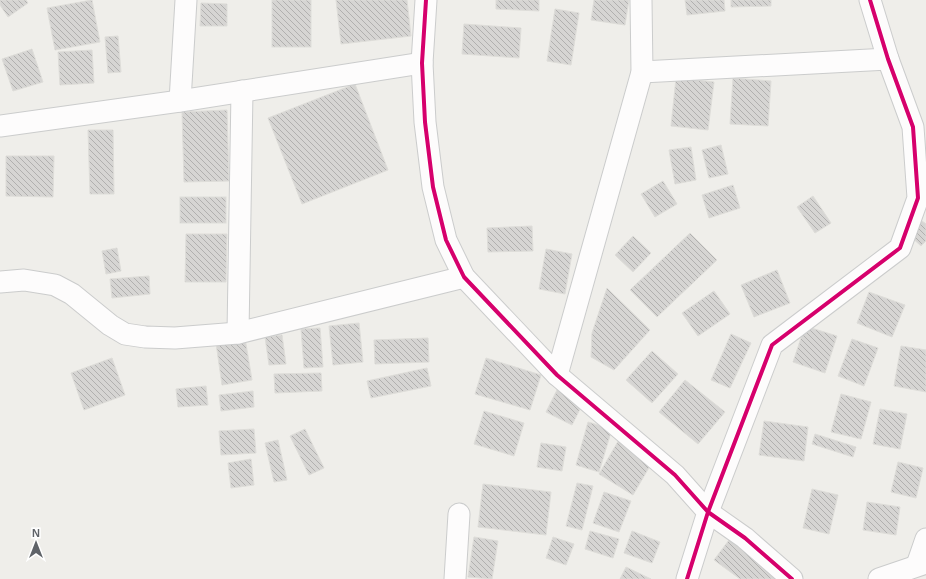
<svg xmlns="http://www.w3.org/2000/svg" width="926" height="579" viewBox="0 0 926 579" font-family="Arial,sans-serif">
	<style>
		.building { fill: url(#building-back-hatch); stroke: #deddd9 }
		.lines { fill: none; stroke-linecap: round; stroke-linejoin: round }
		.street-casing { stroke: #cbcccc; stroke-width: 23 }
		.street { stroke: #fdfcfc; stroke-width: 21 }
		.cycleway-casing { stroke: #fff; stroke-width: 6 }
		.cycleway { stroke: #d6006c; stroke-width: 4 }
	</style>
	<defs>
		<pattern id="building-back-hatch" width="6" height="6" patternUnits="userSpaceOnUse"><rect width="6" height="6" fill="#d6d5d3"/><path d="M-1 5l2 2M0 0l6 6M5-1l2 2" fill="none" stroke="#b1b0af"/></pattern>
	</defs>
	<rect width="100%" height="100%" fill="#efeeea"/>
	<g class="building">
		<polygon points="0,0 26,0 28,3 8,17 0,5"/>
		<polygon points="92,0 100,42 55,50 47,8"/>
		<rect x="272" y="0" width="39" height="47"/>
		<polygon points="336,0 407,0 411,36 341,44"/>
		<polygon points="496,0 539,0 539,11 496,9"/>
		<polygon points="594,0 629,0 625,25 591,20"/>
		<polygon points="685,0 724,0 725,11 687,15"/>
		<polygon points="731,0 771,0 771,6 731,7"/>
		<polygon points="201,3 227,4 227,26 200,26"/>
		<polygon points="555,9 579,13 571,65 547,61"/>
		<polygon points="464,24 521,28 519,58 462,54"/>
		<polygon points="118,36 121,72 108,73 105,37"/>
		<polygon points="32,49 43,82 13,91 2,59"/>
		<polygon points="92,50 94,83 60,85 58,52"/>
		<polygon points="676,78 714,82 708,130 671,126"/>
		<polygon points="733,78 771,81 768,126 730,124"/>
		<polygon points="355,84 388,170 302,204 268,118"/>
		<polygon points="227,110 229,181 184,182 182,112"/>
		<polygon points="88,130 113,130 114,194 90,194"/>
		<polygon points="721,145 728,174 709,178 702,150"/>
		<polygon points="691,147 696,180 675,184 669,150"/>
		<polygon points="6,156 54,156 53,197 6,196"/>
		<polygon points="663,181 677,204 655,217 641,194"/>
		<polygon points="733,185 740,208 709,218 702,195"/>
		<polygon points="813,196 831,223 815,233 797,207"/>
		<rect x="180" y="197" width="46" height="26"/>
		<polygon points="922,221 926,224 926,241 921,246 909,235"/>
		<polygon points="532,226 533,251 488,252 487,228"/>
		<polygon points="690,233 717,260 657,317 630,290"/>
		<polygon points="186,234 227,234 226,282 185,282"/>
		<polygon points="633,236 651,253 633,272 615,255"/>
		<polygon points="117,248 121,271 106,274 102,251"/>
		<polygon points="546,249 572,254 565,294 539,289"/>
		<polygon points="777,270 790,303 754,317 741,285"/>
		<polygon points="149,276 150,294 112,298 110,279"/>
		<polygon points="607,288 650,330 614,370 591,357 592,333"/>
		<polygon points="714,291 730,314 698,336 682,313"/>
		<polygon points="869,292 905,305 892,337 857,323"/>
		<polygon points="359,323 363,362 333,365 329,326"/>
		<polygon points="805,326 837,336 825,373 793,362"/>
		<polygon points="320,328 323,367 304,368 301,329"/>
		<polygon points="731,334 751,343 730,388 711,380"/>
		<polygon points="282,335 286,364 269,365 265,337"/>
		<polygon points="245,338 252,380 222,385 216,343"/>
		<polygon points="428,338 429,362 375,364 374,340"/>
		<polygon points="852,339 878,348 864,386 838,376"/>
		<polygon points="901,346 926,350 926,392 894,386"/>
		<polygon points="652,351 678,374 652,403 626,380"/>
		<polygon points="112,358 125,395 84,410 71,373"/>
		<polygon points="486,358 541,375 530,410 475,394"/>
		<polygon points="427,368 431,386 371,398 367,381"/>
		<polygon points="321,373 322,391 275,393 274,374"/>
		<polygon points="685,380 725,412 698,444 659,412"/>
		<polygon points="206,386 208,405 178,407 176,389"/>
		<polygon points="559,386 585,399 572,425 546,412"/>
		<polygon points="253,391 254,407 221,411 219,395"/>
		<polygon points="841,394 871,402 861,439 831,432"/>
		<polygon points="880,409 907,414 900,449 873,444"/>
		<polygon points="484,411 524,423 514,456 474,444"/>
		<polygon points="764,421 808,427 804,461 759,455"/>
		<polygon points="588,422 612,429 599,472 576,465"/>
		<polygon points="254,429 256,453 221,455 219,431"/>
		<polygon points="305,429 324,468 309,475 290,436"/>
		<polygon points="815,434 856,447 853,457 812,444"/>
		<polygon points="620,438 654,459 633,495 599,474"/>
		<polygon points="278,440 287,480 274,482 265,443"/>
		<polygon points="541,443 566,447 562,471 537,467"/>
		<polygon points="251,459 254,485 231,488 228,463"/>
		<polygon points="898,462 923,468 916,498 891,492"/>
		<polygon points="577,483 593,486 582,530 566,526"/>
		<polygon points="483,484 551,492 546,535 478,527"/>
		<polygon points="812,489 838,495 829,534 803,528"/>
		<polygon points="604,492 631,501 619,532 593,523"/>
		<polygon points="867,502 900,507 896,535 863,530"/>
		<polygon points="590,531 619,539 613,558 585,549"/>
		<polygon points="632,531 660,542 652,563 624,553"/>
		<polygon points="474,537 498,541 492,579 468,577"/>
		<polygon points="553,537 574,544 566,565 546,558"/>
		<polygon points="729,540 782,579 740,579 714,560"/>
		<polygon points="626,567 651,579 620,579"/>
	</g>
	<g class="lines">
		<g class="street-casing">
			<g id="street">
				<polyline points="426,0 422,63 425,122 433,187 446,240 464,277 557,375 675,475 708,512 687,579"/>
				<polyline points="642,72 888,59"/>
				<polyline points="180,101 186,0"/>
				<polyline points="0,126 180,101 422,63"/>
				<polyline points="0,282 24,280 55,285 72,294 110,325 125,334 145,337 175,338 238,333 464,277"/>
				<polyline points="238,333 242,91"/>
				<polyline points="557,375 642,72 641,0"/>
				<polyline points="917,565 926,539"/>
				<polyline points="455,579 459,514"/>
				<polyline points="792,579 745,538 708,512 772,345 900,248 918,198 913,127 888,59 870,0"/>
				<polyline points="879,579 926,563"/>
			</g>
		</g>
		<use href="#street" class="street"/>
		<g class="cycleway-casing">
			<g id="cycleway">
				<polyline points="426,0 422,63 425,122 433,187 446,240 464,277 557,375 675,475 708,512 687,579"/>
				<polyline points="792,579 745,538 708,512 772,345 900,248 918,198 913,127 888,59 870,0"/>
			</g>
		</g>
		<use href="#cycleway" class="cycleway"/>
	</g>
	<g transform="translate(36 543)" stroke="#ffffff" stroke-width="3" paint-order="stroke">
	<path d="M0-3L7 15L0 10L-7 15Z" fill="#5f6368"/>
	<text y="-6" font-size="11" font-weight="bold" text-anchor="middle" fill="#5f6368">N</text>
	</g>
</svg>
